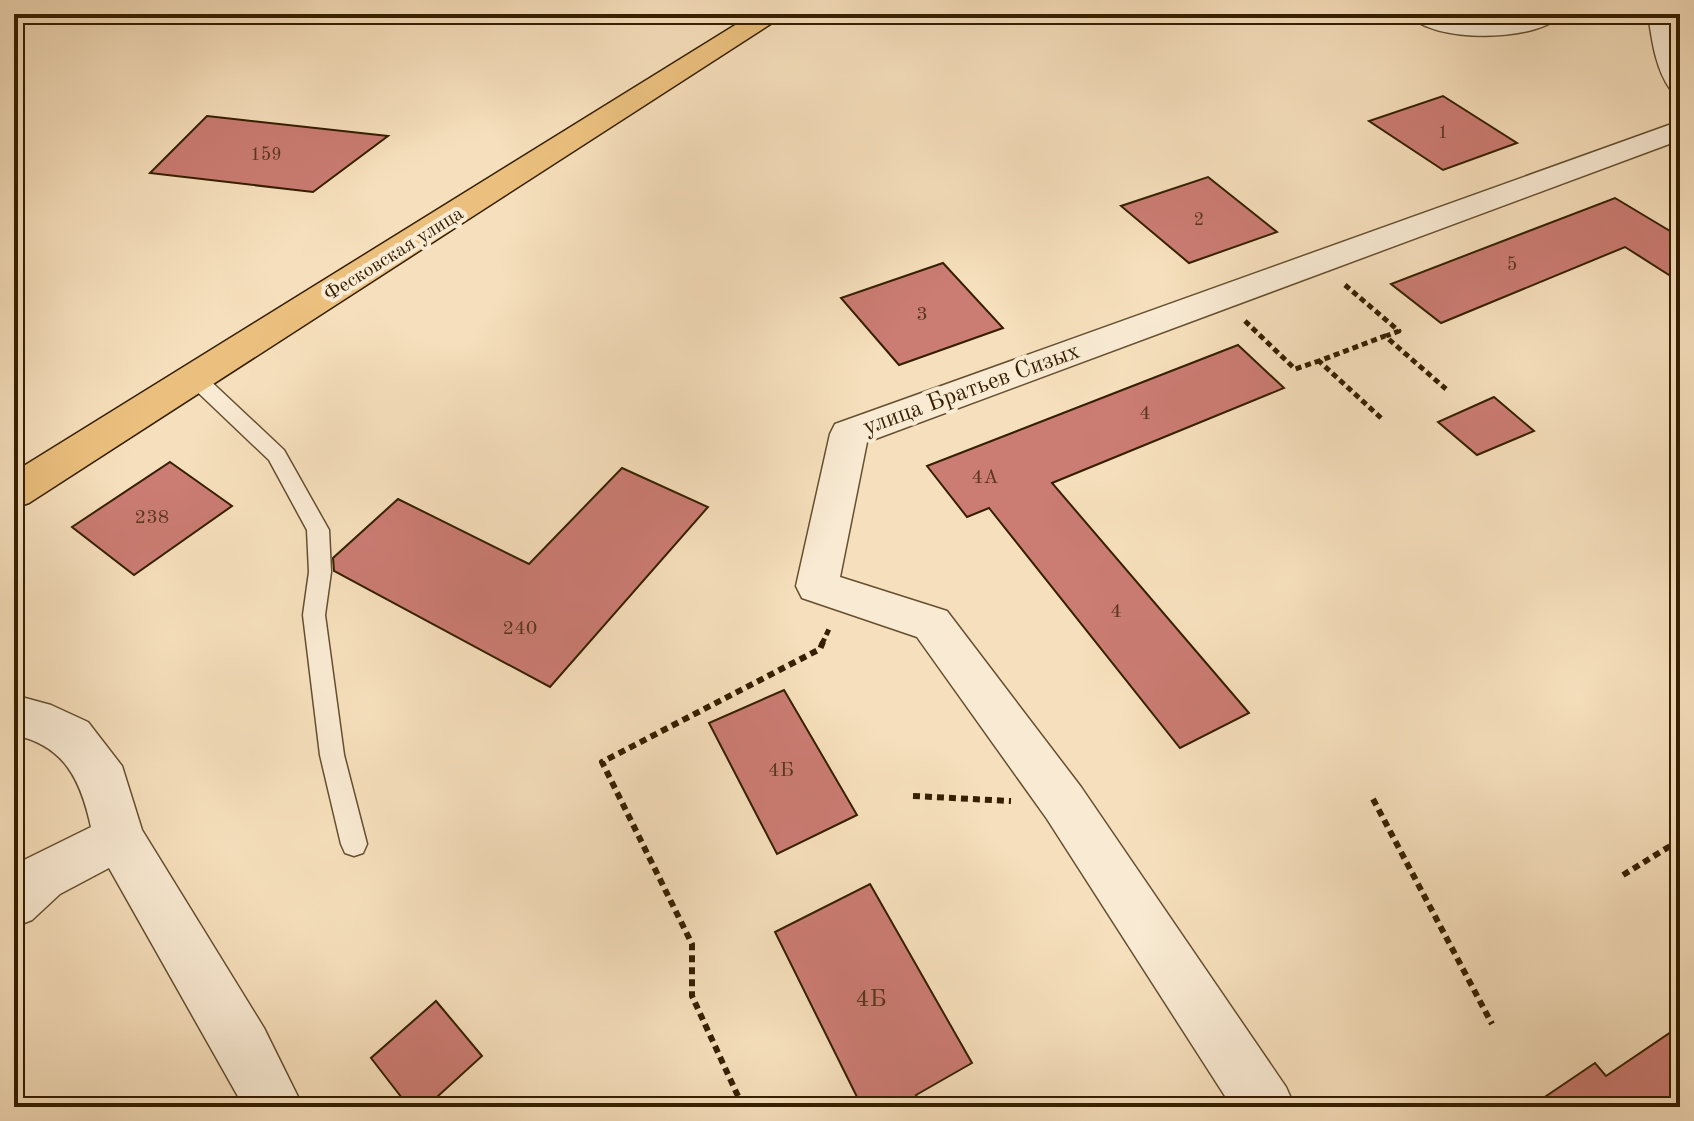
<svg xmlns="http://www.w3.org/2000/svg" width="1694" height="1121" viewBox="0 0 1694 1121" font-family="'Old Standard TT',serif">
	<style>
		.building { fill: #cb7c73; stroke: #351f00; stroke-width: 2 }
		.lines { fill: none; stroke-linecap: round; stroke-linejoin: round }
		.lane-casing { stroke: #654f2f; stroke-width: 3 }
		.street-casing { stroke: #654f2f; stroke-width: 3 }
		.primary-casing { stroke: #351f00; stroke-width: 3 }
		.path-far1 { stroke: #351f00; stroke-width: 5; stroke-dasharray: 6 4; stroke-linecap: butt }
		.path { stroke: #351f00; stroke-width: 6; stroke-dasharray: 7 5; stroke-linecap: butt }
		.lane { fill: #f9ead3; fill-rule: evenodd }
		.street { fill: #f9ead3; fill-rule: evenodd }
		.primary { fill: #ebc07e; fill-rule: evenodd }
		.labels { text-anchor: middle; stroke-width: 8; stroke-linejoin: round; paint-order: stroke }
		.far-number-label { font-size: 18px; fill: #5a361d }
		.far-street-label { font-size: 20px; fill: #351f00; stroke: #f9ead3 }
		.number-label { font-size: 20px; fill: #5a361d }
		.street-label { font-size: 24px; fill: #351f00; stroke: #f9ead3 }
		.near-number-label { font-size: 24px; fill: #5a361d }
	</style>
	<rect width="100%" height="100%" fill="#f6dfbc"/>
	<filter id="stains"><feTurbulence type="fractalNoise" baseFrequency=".0025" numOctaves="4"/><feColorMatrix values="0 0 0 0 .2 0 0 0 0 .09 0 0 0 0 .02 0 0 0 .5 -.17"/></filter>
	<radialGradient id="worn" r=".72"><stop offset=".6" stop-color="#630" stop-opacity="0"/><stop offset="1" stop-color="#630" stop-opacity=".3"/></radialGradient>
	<g class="building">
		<polygon points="1443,96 1517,143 1443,170 1369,121"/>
		<polygon points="207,116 388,136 313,192 150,173"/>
		<polygon points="1208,177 1277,232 1189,263 1121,206"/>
		<polygon points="1615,198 1680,237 1680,282 1625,247 1441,323 1391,284"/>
		<polygon points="943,263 1003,328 899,365 841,298"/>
		<polygon points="1238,345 1284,388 1052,483 1249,713 1180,748 989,508 967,517 927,466"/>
		<polygon points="1494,397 1534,431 1477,455 1438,422"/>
		<polygon points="170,462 232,506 134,575 72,527"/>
		<polygon points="622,468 708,507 550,687 334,571 333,558 398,499 529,564"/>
		<polygon points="784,690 857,815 777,854 709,723"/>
		<polygon points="870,884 972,1063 916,1095 923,1107 862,1107 775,932"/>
		<polygon points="436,1001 482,1056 426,1107 409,1107 371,1058"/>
		<polygon points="1680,1026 1680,1107 1530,1107 1595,1063 1606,1076"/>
	</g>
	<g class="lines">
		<g class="lane-casing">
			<polygon id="lane" points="195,371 202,373 284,450 329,530 331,572 325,615 344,755 367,844 363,853 354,856 345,853 341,844 320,755 303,615 309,572 307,530 269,460 188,383 185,378"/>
		</g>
		<g class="street-casing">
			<g id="street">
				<path d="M1409,14H1444L1485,21L1522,14H1561C1542,42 1430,44 1409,14Z"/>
				<path d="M1648,14H1674L1680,46V91L1670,89C1655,67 1652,40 1648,14Z"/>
				<polygon points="1680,121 1680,140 867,442 840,577 947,611 1081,787 1286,1087 1295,1107 1232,1107 1047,819 917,637 802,598 796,586 830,434 835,424"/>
				<path d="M14,695L51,705L88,722L122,766L142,830L264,1028L303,1107H244L109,868L60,894L32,920L14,927V869L24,860L91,827C81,781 65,745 14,735Z"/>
			</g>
		</g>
		<g class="primary-casing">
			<polygon id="primary" points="753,14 786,14 29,503 14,508 14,472"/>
		</g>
		<g class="path-far1">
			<polyline points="1345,285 1399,331 1386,336"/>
			<polyline points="1245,321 1295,369 1319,361"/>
			<polyline points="1381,418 1319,361 1385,336 1446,389"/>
			<polyline points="822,644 829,629"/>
		</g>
		<g class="path">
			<polyline points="913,796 1011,801"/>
			<polyline points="1373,799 1492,1024"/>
			<polyline points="1623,875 1680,840"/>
			<polyline points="743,1107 692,996 692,944 602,762 820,649 823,642"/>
		</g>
		<use href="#lane" class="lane"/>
		<use href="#street" class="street"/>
		<use href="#primary" class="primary"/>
	</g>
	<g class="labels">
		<g class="far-number-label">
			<text x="1443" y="138">1</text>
			<text x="266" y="160">159</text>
			<text x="1199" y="225">2</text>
			<text x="1512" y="270">5</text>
		</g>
		<g class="far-street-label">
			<text transform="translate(393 253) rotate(-32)" y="7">Фесковская улица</text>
		</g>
		<g class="number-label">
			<text x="922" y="320">3</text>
			<text x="1145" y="419">4</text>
			<text x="985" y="483">4А</text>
			<text x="152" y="523">238</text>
			<text x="1116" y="617">4</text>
			<text x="520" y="634">240</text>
			<text x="781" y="776">4Б</text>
		</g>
		<g class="street-label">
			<text transform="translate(971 388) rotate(-20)" y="8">улица Братьев Сизых</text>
		</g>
		<g class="near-number-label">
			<text x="871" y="1006">4Б</text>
		</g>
	</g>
	<rect width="1694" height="1121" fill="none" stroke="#f6dfbc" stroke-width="48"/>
	<rect x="16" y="16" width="1662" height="1089" fill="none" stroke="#351f00" stroke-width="4"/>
	<rect x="24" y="24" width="1646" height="1073" fill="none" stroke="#351f00" stroke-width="2"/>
	<rect width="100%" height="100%" filter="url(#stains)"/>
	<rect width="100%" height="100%" fill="url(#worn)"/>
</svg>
